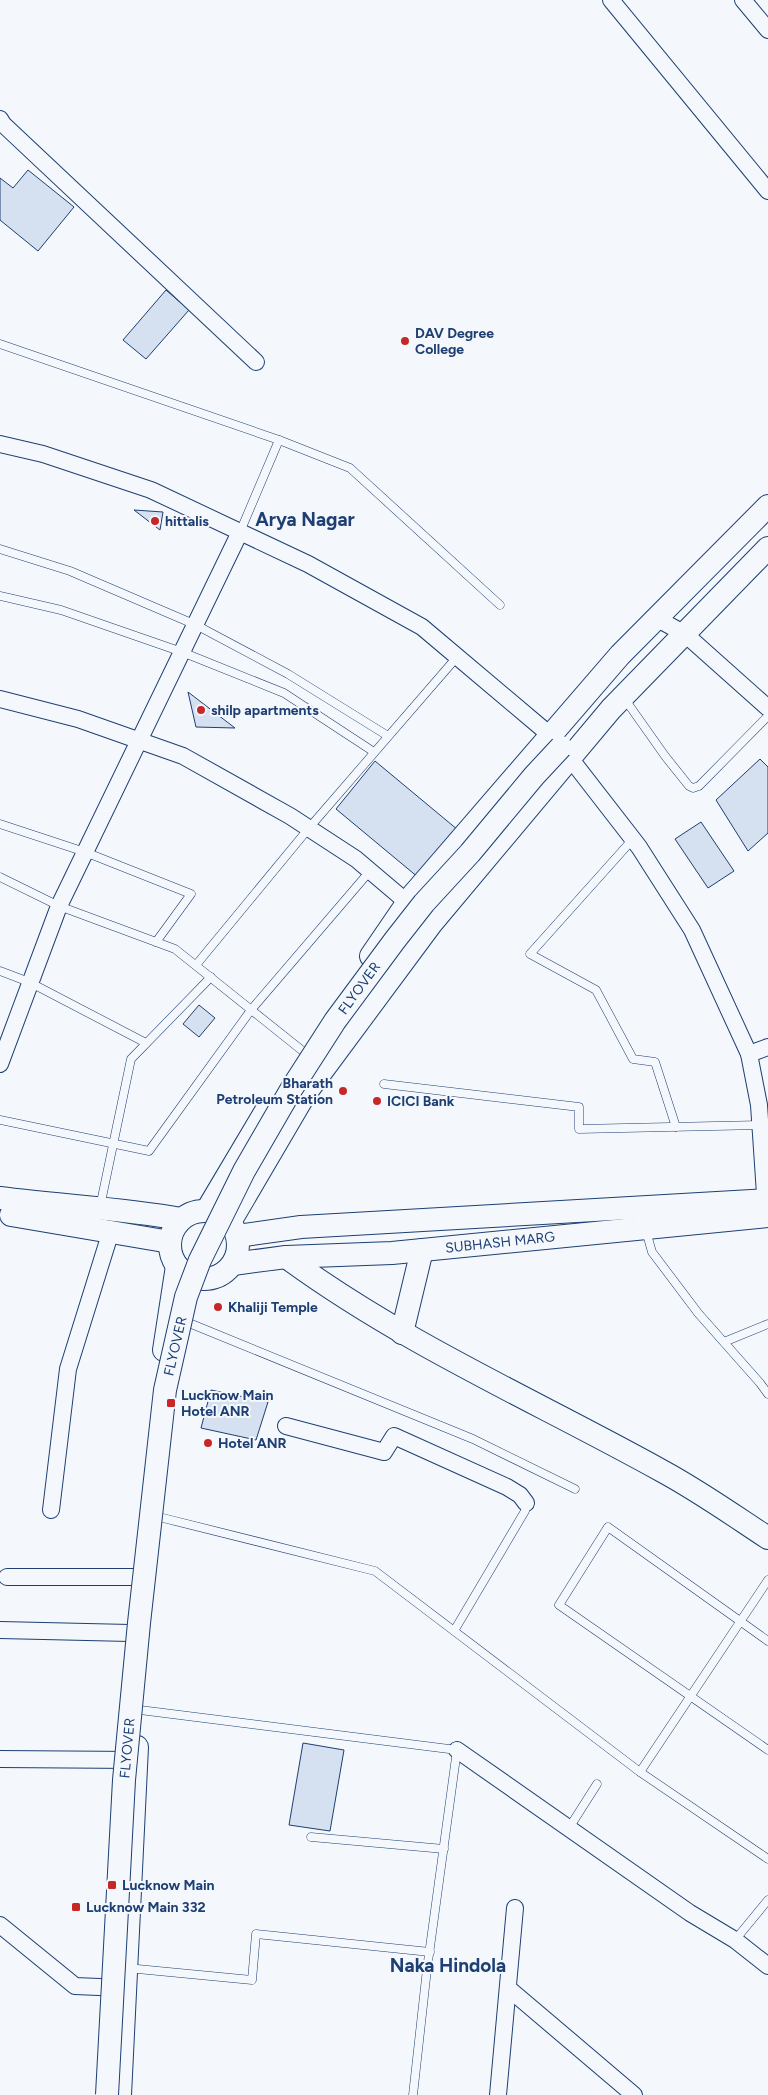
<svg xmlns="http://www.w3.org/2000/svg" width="768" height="2095" viewBox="0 0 768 2095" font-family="Figtree,sans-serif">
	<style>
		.building { fill: #d5e0f0; stroke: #1d3f73 }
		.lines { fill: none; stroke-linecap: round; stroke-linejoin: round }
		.lane-casing { stroke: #1d3f73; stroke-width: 9 }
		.street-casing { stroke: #1d3f73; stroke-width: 18 }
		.secondary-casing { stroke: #1d3f73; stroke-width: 24 }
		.lane { stroke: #f4f7fb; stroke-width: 8 }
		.street { stroke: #f4f7fb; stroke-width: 16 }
		.secondary { stroke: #f4f7fb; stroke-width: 22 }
		.secondary-bridge-casing { stroke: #1d3f73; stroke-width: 24; stroke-linecap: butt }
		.secondary-bridge { stroke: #f4f7fb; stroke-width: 22 }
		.poi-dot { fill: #c62828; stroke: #f4f7fb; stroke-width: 2 }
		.labels { text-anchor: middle; stroke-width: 4; stroke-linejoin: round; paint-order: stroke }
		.poi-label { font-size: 14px; font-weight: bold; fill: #1d3f73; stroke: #f4f7fb; text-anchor: start }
		.street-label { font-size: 14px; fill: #1d3f73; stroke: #f4f7fb }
		.district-label { font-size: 19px; font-weight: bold; fill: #1d3f73; stroke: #f4f7fb }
	</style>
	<rect width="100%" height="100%" fill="#f4f7fb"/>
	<g class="building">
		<polygon points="28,170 74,207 38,251 0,220 0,178 13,188"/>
		<polygon points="166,290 189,310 146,359 123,340"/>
		<polygon points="134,510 163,512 160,530"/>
		<polygon points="188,692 235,728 196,727"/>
		<polygon points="760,759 768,767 768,833 748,851 716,800"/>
		<polygon points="375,761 458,830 419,878 336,809"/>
		<polygon points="701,822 734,871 708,888 675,839"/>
		<polygon points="199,1005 215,1018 199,1037 183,1024"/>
		<polygon points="211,1390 268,1402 256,1440 201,1428"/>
		<polygon points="303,1743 344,1750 330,1831 289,1825"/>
	</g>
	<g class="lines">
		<g class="lane-casing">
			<g id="lane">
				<polyline points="0,344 279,440 350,468 500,605"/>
				<polyline points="240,532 279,440"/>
				<polyline points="0,549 70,571 196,625 288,674 388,736"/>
				<polyline points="0,596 61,610 182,652 284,693 374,752"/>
				<polyline points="624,698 665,756 689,786 693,788 699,786 768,716"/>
				<polyline points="0,824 85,852 191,894 156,942"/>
				<polyline points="633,839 530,954 596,990 633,1059 655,1062 676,1127"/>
				<polyline points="0,877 59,906 175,949 309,1056"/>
				<polyline points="196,965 309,828 457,657"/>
				<polyline points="0,971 29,982 146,1043"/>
				<polyline points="384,1084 579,1107 579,1129 760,1125"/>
				<polyline points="0,1120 149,1151 251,1010 370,871"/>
				<polyline points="100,1207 131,1059 211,977"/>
				<polyline points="646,1231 652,1252 698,1313 760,1383 768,1394"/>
				<polyline points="189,1323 473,1439 575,1489"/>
				<polyline points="724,1342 768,1324"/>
				<polyline points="159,1517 375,1571 640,1772 768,1859"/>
				<polyline points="454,1631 525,1511 526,1503"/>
				<polyline points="768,1641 608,1527 559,1605 768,1750"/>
				<polyline points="132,1709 457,1750 427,1969 413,2095"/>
				<polyline points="640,1772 768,1580"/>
				<polyline points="569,1828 597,1784"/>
				<polyline points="311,1837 444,1849"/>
				<polyline points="735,1940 768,1900"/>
				<polyline points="127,1968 252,1980 256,1934 430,1952"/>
			</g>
		</g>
		<g class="street-casing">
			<g id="street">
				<polyline points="611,0 768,191"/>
				<polyline points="743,0 768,30"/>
				<polyline points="0,119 3,124 256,362"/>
				<polyline points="0,444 43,454 151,490 308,564 422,627 550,735"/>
				<polyline points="656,618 685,634 768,708"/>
				<polyline points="0,699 78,719 183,756 290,816 356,859 415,909"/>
				<polyline points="570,758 639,847 692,930 749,1054 759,1105 766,1209"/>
				<polyline points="749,1054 768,1047"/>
				<polyline points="0,1064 59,906 240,532"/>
				<polyline points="286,1426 384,1452 394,1436 507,1487 520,1495 526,1503"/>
				<polyline points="51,1510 68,1369 111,1231"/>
				<polyline points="7,1577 135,1577"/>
				<polyline points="0,1630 130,1633"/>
				<polyline points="457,1750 690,1913 735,1940 768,1966"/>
				<polyline points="0,1759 135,1760"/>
				<polyline points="0,1925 75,1986 123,1988"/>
				<polyline points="508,1988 634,2095"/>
				<polyline points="498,2095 515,1908"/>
			</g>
		</g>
		<g class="secondary-casing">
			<g id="secondary">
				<polyline points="371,956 412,896 620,655 768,506"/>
				<path d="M0,1198C60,1206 121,1208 181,1219"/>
				<polyline points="207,1210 267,1109"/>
				<circle cx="204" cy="1245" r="34"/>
				<polyline points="11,1215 170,1242"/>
				<polyline points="230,1222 305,1094 431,924 611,709 768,548"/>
				<polyline points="238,1236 301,1227 768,1200"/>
				<path d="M286,1257C403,1343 536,1401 662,1471C699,1491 733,1515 768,1538"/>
				<polyline points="233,1264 286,1257 392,1253 768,1216"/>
				<polyline points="402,1333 422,1250"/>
				<polyline points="164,1350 177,1266"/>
				<polyline points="120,2095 137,1747"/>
			</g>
		</g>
		<use href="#lane" class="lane"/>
		<use href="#street" class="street"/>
		<use href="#secondary" class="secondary"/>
		<g class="secondary-bridge-casing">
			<polyline id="secondary-bridge" points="107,2095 124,1780 139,1623 165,1390 186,1297 200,1260 244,1171 292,1088 335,1021 395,940 424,903 470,853 534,776 561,747"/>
		</g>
		<use href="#secondary-bridge" class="secondary-bridge"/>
	</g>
	<g class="poi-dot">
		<circle cx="405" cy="341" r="5"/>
		<circle cx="155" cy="521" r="5"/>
		<circle cx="201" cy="710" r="5"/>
		<circle cx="343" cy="1091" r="5"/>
		<circle cx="377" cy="1101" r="5"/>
		<circle cx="218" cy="1307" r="5"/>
		<rect x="166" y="1398" width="10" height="10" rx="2.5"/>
		<circle cx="208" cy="1443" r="5"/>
		<rect x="107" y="1880" width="10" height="10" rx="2.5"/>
		<rect x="71" y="1902" width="10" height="10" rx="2.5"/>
	</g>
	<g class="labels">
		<g class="poi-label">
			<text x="415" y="338">DAV Degree<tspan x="415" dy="16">College</tspan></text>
			<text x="165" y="526">hittalis</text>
			<text x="211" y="715">shilp apartments</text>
			<text x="333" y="1088" text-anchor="end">Bharath<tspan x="333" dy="16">Petroleum Station</tspan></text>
			<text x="387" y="1106">ICICI Bank</text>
			<text x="228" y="1312">Khaliji Temple</text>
			<text x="181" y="1400">Lucknow Main<tspan x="181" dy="16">Hotel ANR</tspan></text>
			<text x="218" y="1448">Hotel ANR</text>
			<text x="122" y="1890">Lucknow Main</text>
			<text x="86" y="1912">Lucknow Main 332</text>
		</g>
		<g class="street-label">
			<text transform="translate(359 988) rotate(-54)" y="5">FLYOVER</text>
			<text transform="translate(500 1242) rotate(-6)" y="5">SUBHASH MARG</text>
			<text transform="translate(175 1346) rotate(-77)" y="5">FLYOVER</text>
			<text transform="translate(127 1748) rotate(-85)" y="5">FLYOVER</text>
		</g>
		<g class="district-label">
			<text x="305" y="526">Arya Nagar</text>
			<text x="448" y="1972">Naka Hindola</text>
		</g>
	</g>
</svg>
